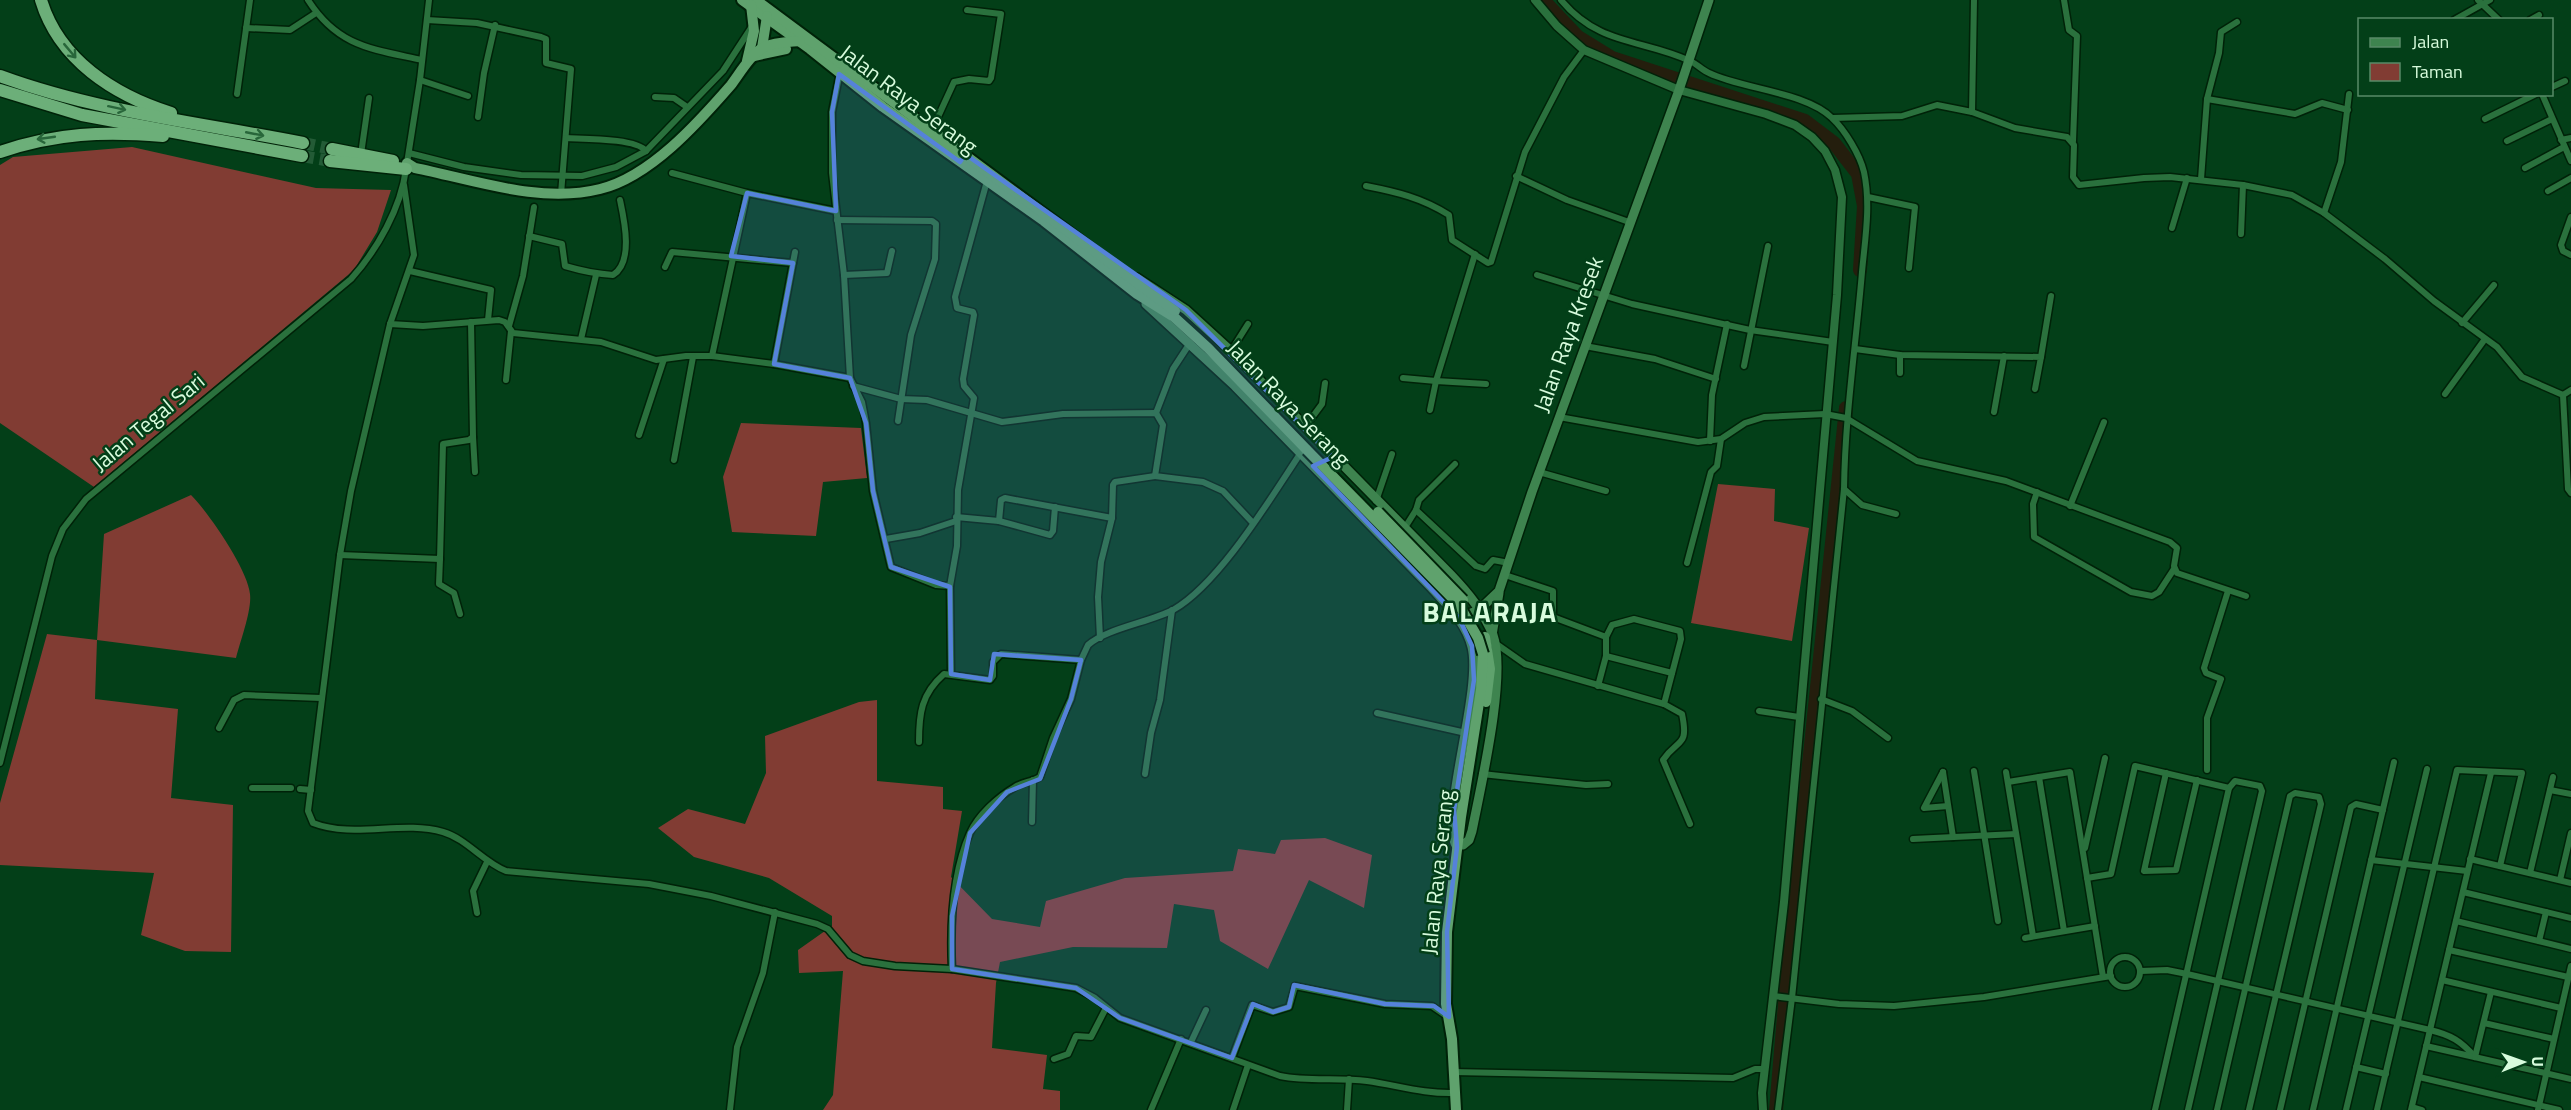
<svg xmlns="http://www.w3.org/2000/svg" width="2571" height="1110" viewBox="0 0 2571 1110" font-family="'Titillium Web',sans-serif">
	<style>
		.green { fill: #813c33 }
		.lines { fill: none; stroke-linecap: round; stroke-linejoin: round }
		.river { stroke: #241e0d; stroke-width: 14 }
		.motorway-tunnel { stroke: #235b36; stroke-width: 12; stroke-dasharray: 12 6; stroke-linecap: butt }
		.minor-casing { stroke: #002208; stroke-width: 9 }
		.tertiary-casing { stroke: #002208; stroke-width: 11 }
		.secondary-casing { stroke: #002208; stroke-width: 12 }
		.trunk-casing { stroke: #002208; stroke-width: 14 }
		.motorway-casing { stroke: #002208; stroke-width: 15 }
		.minor { stroke: #2a713d; stroke-width: 6 }
		.tertiary { stroke: #2a713d; stroke-width: 8 }
		.secondary { stroke: #3e844f; stroke-width: 9 }
		.trunk { stroke: #5fa26d; stroke-width: 10 }
		.motorway { stroke: #6caf79; stroke-width: 12 }
		.trunk-bridge-casing { stroke: #002208; stroke-width: 14; stroke-linecap: butt }
		.trunk-bridge { stroke: #5fa26d; stroke-width: 10 }
		.oneway { stroke: #28663a }
		.marked { fill: #5582da; fill-opacity: 0.2; stroke: #5582da; stroke-width: 4.5; stroke-linejoin: round }
		.labels { text-anchor: middle; stroke-width: 5; stroke-linejoin: round; paint-order: stroke }
		.street-label { font-size: 22px; fill: #d8fcdd; stroke: #033f18 }
		.district-label { font-size: 28px; font-weight: bold; letter-spacing: 1.5px; fill: #d8fcdd; stroke: #033f18 }
	</style>
	<rect width="100%" height="100%" fill="#033f18"/>
	<g class="green">
		<polygon points="132,147 316,188 391,190 377,232 354,270 94,487 0,423 0,165 13,157"/>
		<polygon points="741,423 861,428 867,478 823,482 816,536 732,532 723,477"/>
		<polygon points="1718,484 1775,489 1774,521 1809,528 1792,641 1691,623"/>
		<path d="M191,495C209,513 248,570 250,594C252,610 240,642 236,658L97,640L95,699L178,709L171,798L233,805L231,952L185,951L141,935L154,873L0,865V803L47,634L97,640L104,534Z"/>
		<polygon points="877,700 877,781 943,787 943,809 962,811 951,877 992,919 1040,927 1046,901 1125,878 1233,871 1238,849 1275,854 1281,840 1325,838 1372,855 1364,908 1309,880 1268,969 1220,941 1214,910 1174,904 1167,948 1073,947 1000,962 996,983 992,1048 1047,1055 1043,1089 1060,1091 1060,1110 823,1110 833,1095 843,971 799,973 798,950 832,926 832,916 769,878 694,857 658,828 688,809 745,824 766,773 765,736 859,702"/>
	</g>
	<g class="lines">
		<g class="river">
			<polyline points="1543,0 1578,37 1612,58 1805,121 1834,143 1858,174 1864,206 1860,270"/>
			<polyline points="1776,1110 1789,957 1846,408"/>
		</g>
		<g class="motorway-tunnel">
			<polyline points="303,143 332,149"/>
			<polyline points="302,156 330,161"/>
		</g>
		<g class="minor-casing">
			<g id="minor">
				<path d="M308,0C338,47 372,49 422,60"/>
				<path d="M1561,0C1599,46 1643,39 1690,61C1697,64 1702,70 1709,73C1742,89 1806,92 1832,118C1845,130 1860,155 1864,172C1871,205 1865,239 1862,272C1856,344 1845,416 1844,489L1792,998L1778,1110"/>
				<polyline points="2064,0 2069,30 2077,36 2073,141"/>
				<polyline points="2478,0 2499,20"/>
				<polyline points="427,20 477,23 541,37 546,39 546,63 571,69 561,194"/>
				<polyline points="2454,20 2490,0"/>
				<polyline points="2530,20 2539,15"/>
				<polyline points="246,28 290,30 316,13"/>
				<polyline points="840,72 832,112 832,173 844,275 850,378 862,402 866,423 873,491 891,567 936,585 950,586 951,674"/>
				<polyline points="420,80 468,96"/>
				<polyline points="2552,87 2565,81"/>
				<polyline points="237,94 250,0"/>
				<polyline points="2542,94 2571,161"/>
				<polyline points="655,97 674,98 687,107"/>
				<polyline points="2207,99 2295,114 2322,103 2348,110"/>
				<polyline points="1972,112 2015,128 2067,137 2074,145 2073,177 2079,185 2144,178 2170,177 2243,185 2292,195 2324,213 2385,259 2434,301 2497,347 2522,377 2563,395"/>
				<polyline points="478,117 484,73 495,25"/>
				<polyline points="1833,118 1902,116 1937,105 1972,112 1974,0"/>
				<polyline points="2485,119 2536,94"/>
				<polyline points="932,130 954,82 969,79 989,81 991,78 1001,14 967,10"/>
				<path d="M566,138C583,139 636,138 646,151"/>
				<polyline points="2561,140 2571,138"/>
				<polyline points="2507,141 2552,119"/>
				<polyline points="409,153 464,167 521,175 582,176 616,167 646,151 723,71 751,28"/>
				<polyline points="361,154 369,98"/>
				<polyline points="407,163 420,80 429,0"/>
				<polyline points="2525,168 2564,147"/>
				<polyline points="672,173 747,193"/>
				<polyline points="1516,176 1567,200 1629,222"/>
				<polyline points="2201,179 2207,99 2219,53 2221,32 2237,22"/>
				<path d="M404,185L414,255L390,324L351,491L340,555L308,811L313,823C354,839 402,820 443,832C467,839 483,862 506,871L649,884L711,896L817,924L828,929L850,955L863,961L895,966L952,969L1076,988L1095,998L1120,1018L1280,1076C1309,1082 1338,1077 1367,1081C1396,1085 1424,1094 1454,1093"/>
				<path d="M1366,186C1397,192 1422,198 1449,215L1452,240L1488,263L1491,262L1525,152L1564,77L1584,50"/>
				<polyline points="2548,191 2571,178"/>
				<polyline points="1868,197 1915,207 1909,268"/>
				<polyline points="2324,213 2341,162 2349,94"/>
				<polyline points="2571,217 2561,245 2563,251 2571,255"/>
				<polyline points="837,220 932,221 936,224 935,259 911,335 898,421"/>
				<polyline points="2172,228 2187,178"/>
				<polyline points="2241,234 2243,185"/>
				<path d="M529,236L562,244L565,266C582,271 596,274 613,275C634,262 624,219 620,200"/>
				<polyline points="665,267 672,252 793,263"/>
				<polyline points="410,271 491,290 488,320"/>
				<polyline points="844,275 887,273 892,251"/>
				<polyline points="1537,275 1632,304 1750,330 1833,342"/>
				<polyline points="2462,323 2494,285"/>
				<polyline points="390,324 423,326 499,320 505,322 513,333 601,342 656,360 686,356 712,356 774,364 850,378"/>
				<polyline points="509,326 523,276 534,207"/>
				<polyline points="581,339 596,275"/>
				<polyline points="1585,346 1655,359 1716,379"/>
				<polyline points="1855,349 1900,355 2041,357 2035,389"/>
				<polyline points="1231,351 1248,324"/>
				<polyline points="1900,355 1900,373"/>
				<polyline points="712,356 747,193 836,211"/>
				<polyline points="2041,357 2051,296"/>
				<polyline points="774,364 795,252"/>
				<polyline points="1744,366 1768,246"/>
				<polyline points="1403,378 1436,381 1475,254"/>
				<polyline points="506,380 511,331"/>
				<polyline points="853,386 901,399 927,400 1002,422 1063,414 1156,413 1163,425 1155,476 1203,482 1223,491 1253,523"/>
				<polyline points="2571,390 2563,395 2568,489 2571,493"/>
				<polyline points="2445,394 2485,339"/>
				<polyline points="1430,410 1436,381 1486,384"/>
				<polyline points="1994,412 2004,356"/>
				<polyline points="1156,413 1173,369 1190,343"/>
				<polyline points="1559,417 1698,442 1721,439 1745,423 1764,417 1825,414 1846,418 1917,461 2006,481 2170,542 2177,548 2174,566 2177,573 2246,596"/>
				<polyline points="1305,427 1322,404 1325,383"/>
				<polyline points="639,435 664,359"/>
				<polyline points="473,437 475,472"/>
				<polyline points="1710,441 1712,395 1727,324"/>
				<polyline points="674,460 693,357"/>
				<polyline points="1539,472 1606,491"/>
				<polyline points="1844,489 1862,505 1896,514"/>
				<polyline points="2037,492 2033,504 2034,537 2131,592 2152,596 2159,592 2174,569"/>
				<polyline points="1376,501 1392,454"/>
				<polyline points="2070,506 2104,422"/>
				<polyline points="1416,510 1476,566 1485,569 1493,560 1509,563"/>
				<polyline points="956,517 999,521 1050,535 1053,531 1055,507"/>
				<polyline points="999,521 1001,500 1005,498 1112,518"/>
				<polyline points="1404,529 1416,510 1419,500 1455,464"/>
				<polyline points="886,539 920,533 956,521"/>
				<polyline points="340,555 440,559 443,444 469,440 473,437 471,322"/>
				<polyline points="440,559 439,584 454,593 460,614"/>
				<polyline points="1687,563 1711,472 1717,466 1721,439"/>
				<path d="M1505,575L1553,591V617L1606,637L1612,625L1634,619L1680,631L1681,639L1664,704L1682,714C1689,748 1678,738 1663,760L1690,824"/>
				<polyline points="950,586 957,546 958,490 974,398 964,386 963,379 974,315 973,312 957,308 955,297 987,181"/>
				<polyline points="1100,638 1098,597 1101,562 1112,518 1113,485 1115,482 1155,476"/>
				<polyline points="1495,643 1525,664 1664,704"/>
				<polyline points="1606,656 1672,673"/>
				<polyline points="1598,686 1606,656 1606,637"/>
				<polyline points="1821,699 1852,711 1888,738"/>
				<polyline points="1759,711 1799,717"/>
				<polyline points="1377,713 1466,733"/>
				<polyline points="219,728 234,700 244,695 321,698"/>
				<path d="M919,742C919,714 921,694 944,674L990,680L993,676V662L1001,654L1081,660"/>
				<path d="M0,763L52,556L63,529L86,499L351,279C377,250 401,208 406,169"/>
				<polyline points="2207,770 2207,718 2221,679 2206,673 2204,668 2228,591"/>
				<polyline points="1974,771 1998,921"/>
				<polyline points="1943,772 1953,837"/>
				<polyline points="1943,772 1924,808 1948,806"/>
				<polyline points="2006,772 2033,936"/>
				<polyline points="2166,773 2144,871 2176,870 2197,780"/>
				<polyline points="1145,774 1151,733 1160,700 1172,610"/>
				<polyline points="1482,774 1586,785 1608,784"/>
				<polyline points="2039,777 2064,931"/>
				<polyline points="2008,782 2070,772 2103,977"/>
				<polyline points="252,788 291,788"/>
				<polyline points="300,789 311,790"/>
				<polyline points="2550,790 2571,794"/>
				<polyline points="1032,822 1033,780"/>
				<polyline points="1913,839 2016,834"/>
				<polyline points="2085,848 2105,758"/>
				<polyline points="2470,859 2571,883"/>
				<polyline points="2371,860 2467,871"/>
				<polyline points="2530,873 2553,777"/>
				<polyline points="2087,878 2111,874 2135,766 2229,788"/>
				<polyline points="2560,880 2571,833"/>
				<polyline points="2463,892 2571,918"/>
				<polyline points="477,913 473,891 487,862"/>
				<polyline points="2456,921 2571,949"/>
				<polyline points="2025,938 2095,926"/>
				<polyline points="2539,941 2546,912"/>
				<polyline points="2449,950 2568,977"/>
				<circle cx="2125" cy="972" r="15"/>
				<path d="M952,969C950,926 952,873 970,833C978,815 998,797 1015,787C1022,782 1032,782 1040,777L1053,738L1071,699L1081,660L1088,645C1105,629 1150,622 1173,610C1219,584 1270,499 1300,454"/>
				<path d="M2141,971L2167,970L2187,974L2430,1030C2451,1035 2461,1041 2475,1057"/>
				<polyline points="2442,980 2561,1008"/>
				<polyline points="1773,996 1839,1004 1894,1006 1984,997 2111,976"/>
				<polyline points="2484,1023 2554,1039"/>
				<polyline points="1191,1042 1206,1010"/>
				<polyline points="2426,1046 2571,1079"/>
				<polyline points="2475,1057 2491,992"/>
				<polyline points="1232,1058 1252,1005 1273,1012 1289,1007 1295,986 1385,1004 1432,1006 1448,1017"/>
				<polyline points="1054,1059 1068,1054 1076,1036 1091,1037 1106,1008"/>
				<polyline points="2356,1067 2386,1074"/>
				<polyline points="1453,1072 1733,1078 1755,1069 1765,1069"/>
				<polyline points="2419,1077 2559,1110"/>
				<polyline points="2412,1107 2422,1110"/>
				<polyline points="730,1110 737,1047 763,973 775,912"/>
				<polyline points="1151,1110 1181,1039"/>
				<polyline points="1233,1110 1248,1065"/>
				<polyline points="1347,1110 1349,1079"/>
				<polyline points="2155,1110 2229,788 2235,781 2260,786 2262,791 2188,1110"/>
				<polyline points="2217,1110 2290,796 2295,793 2319,797 2321,804 2249,1110"/>
				<polyline points="2280,1110 2351,807 2356,804 2383,810"/>
				<polyline points="2313,1110 2394,762"/>
				<polyline points="2346,1110 2427,769"/>
				<polyline points="2377,1110 2457,770 2522,773 2500,866"/>
				<polyline points="2411,1110 2491,773"/>
				<polyline points="2538,1110 2571,966"/>
			</g>
		</g>
		<g class="tertiary-casing">
			<polyline id="tertiary" points="1535,0 1557,26 1584,50 1679,90 1766,114 1795,125 1812,137 1825,151 1835,170 1842,197 1837,295 1784,902 1762,1093 1763,1110"/>
		</g>
		<g class="secondary-casing">
			<g id="secondary">
				<path d="M1137,278L1186,310L1231,351L1451,575C1468,593 1484,612 1493,635C1507,675 1481,785 1472,831L1469,840L1463,845"/>
				<path d="M1146,304L1235,386L1431,587C1447,605 1466,622 1472,647C1483,691 1438,822 1457,847"/>
				<polyline points="1461,617 1479,610 1499,591 1532,492 1679,90 1709,0"/>
				<polyline points="1492,635 1499,593"/>
			</g>
		</g>
		<g class="trunk-casing">
			<g id="trunk">
				<polyline points="742,0 810,49 883,107 1044,221 1137,294 1174,317 1208,348 1307,450"/>
				<polyline points="756,0 1175,311"/>
				<polyline points="762,48 767,16"/>
				<polyline points="754,56 786,49"/>
				<polyline points="747,61 754,31 751,5"/>
				<path d="M407,163L415,168C475,180 540,204 600,189C650,177 698,123 731,85C740,73 751,54 764,47C774,42 788,42 800,41"/>
				<polyline points="1485,637 1490,669 1486,702"/>
				<polyline points="1456,1110 1452,1039 1446,1004 1447,932 1461,817 1481,690 1483,654"/>
			</g>
		</g>
		<g class="motorway-casing">
			<g id="motorway">
				<path d="M41,0C59,60 114,95 171,113"/>
				<path d="M0,76C98,112 202,123 303,143"/>
				<polyline points="0,90 82,115 302,156"/>
				<polyline points="332,149 393,161"/>
				<path d="M0,152C56,133 104,131 163,136"/>
				<polyline points="330,161 406,169"/>
			</g>
		</g>
		<use href="#minor" class="minor"/>
		<use href="#tertiary" class="tertiary"/>
		<use href="#secondary" class="secondary"/>
		<use href="#trunk" class="trunk"/>
		<use href="#motorway" class="motorway"/>
		<g class="trunk-bridge-casing">
			<g id="trunk-bridge">
				<polyline points="1307,450 1459,605 1478,638 1483,654"/>
				<polyline points="1378,512 1463,600"/>
			</g>
		</g>
		<use href="#trunk-bridge" class="trunk-bridge"/>
	</g>
	<defs><path id="oneway-shaft" d="M-6 0H5M1.5-3L5.5 0L1.5 3" fill="none" stroke-width="1.6" stroke-linecap="round" stroke-linejoin="round" transform="scale(1.5)"/></defs>
	<g class="oneway">
		<use href="#oneway-shaft" transform="translate(70 51) rotate(50)"/>
		<use href="#oneway-shaft" transform="translate(117 108) rotate(12)"/>
		<use href="#oneway-shaft" transform="translate(255 134) rotate(11)"/>
		<use href="#oneway-shaft" transform="translate(46 138) rotate(172)"/>
	</g>
	<path class="marked" d="M839,74L960,162L965,154L1186,310L1333,457L1313,466L1459,618L1472,646L1474,680L1454,810L1457,847L1447,932L1449,1017L1434,1006L1385,1004L1294,985L1289,1007L1273,1012L1253,1004L1232,1058L1120,1018L1076,988L952,969V916L970,833L1007,792L1040,779L1071,699L1081,660L994,654L990,680L951,674L950,587L891,567L873,491L866,423L850,378L774,364L793,263L731,256L747,193L836,211L832,112Z"/>
	<g class="labels">
		<g class="street-label">
			<text transform="translate(909 99) rotate(37)" y="8">Jalan Raya Serang</text>
			<text transform="translate(1568 334) rotate(-70)" y="8">Jalan Raya Kresek</text>
			<text transform="translate(1289 403) rotate(46)" y="8">Jalan Raya Serang</text>
			<text transform="translate(148 422) rotate(-40)" y="8">Jalan Tegal Sari</text>
			<text transform="translate(1437 872) rotate(-84)" y="8">Jalan Raya Serang</text>
		</g>
		<g class="district-label">
			<text x="1490" y="622">BALARAJA</text>
		</g>
	</g>
	<rect x="2358" y="18" width="195" height="78" fill="#033f18" stroke="#588b67" stroke-width="1.5"/>
	<rect x="2370" y="38" width="30" height="9" fill="#3e844f" stroke="#588b67" stroke-width="1.5"/>
	<text x="2412" y="48" font-size="18" fill="#d8fcdd">Jalan</text>
	<rect x="2370" y="63" width="30" height="18" fill="#813c33" stroke="#588b67" stroke-width="1.5"/>
	<text x="2412" y="78" font-size="18" fill="#d8fcdd">Taman</text>
	<g transform="translate(2523 1062) rotate(89)" stroke="#033f18" stroke-width="4.5" paint-order="stroke">
	<path d="M0-4.5L10 22L0 15L-10 22Z" fill="#d8fcdd"/>
	<text y="-9" font-size="16" font-weight="bold" text-anchor="middle" fill="#d8fcdd">U</text>
	</g>
</svg>
